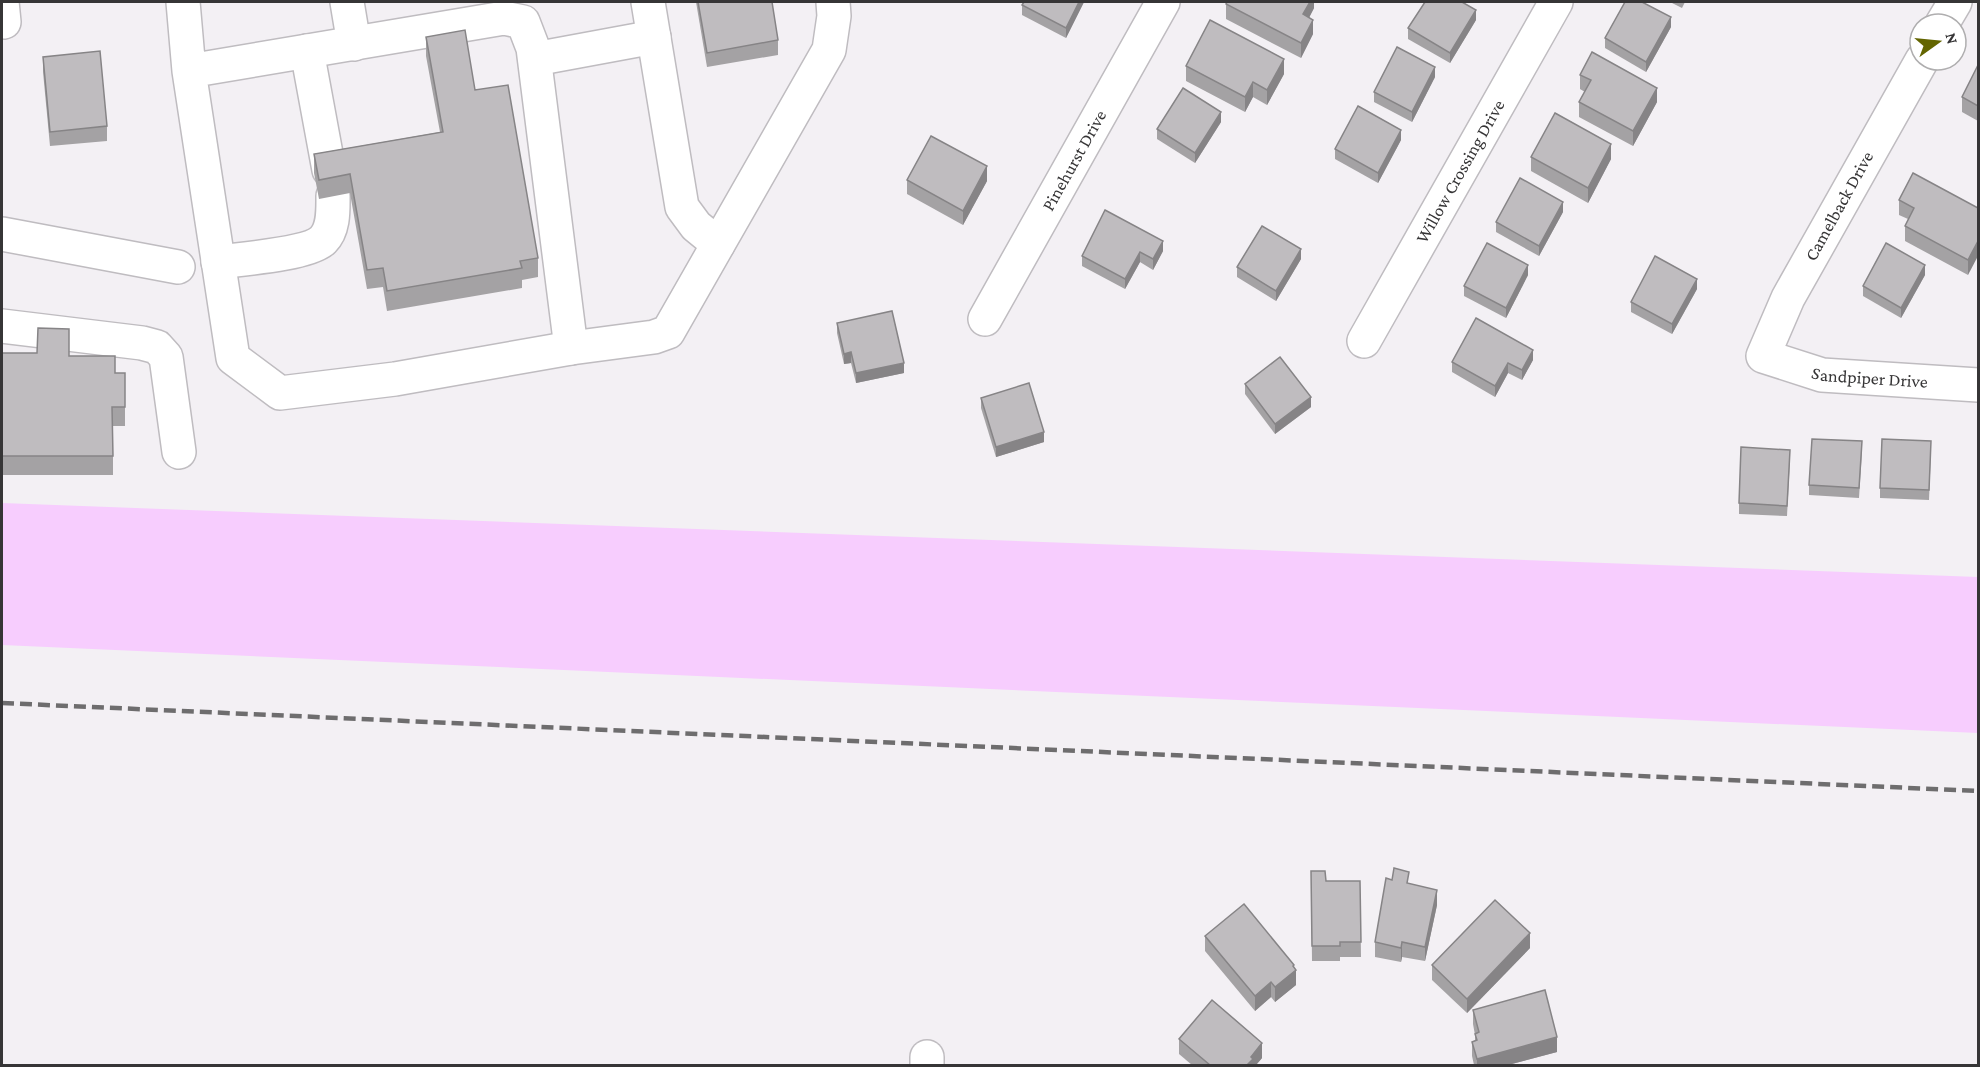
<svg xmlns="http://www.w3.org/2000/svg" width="1980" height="1067" viewBox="0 0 1980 1067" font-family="'Crimson Pro',serif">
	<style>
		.green { fill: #f7cdfe }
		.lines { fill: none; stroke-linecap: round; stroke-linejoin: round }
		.minor-casing { stroke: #bfbcc0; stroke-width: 36 }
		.minor { stroke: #fff; stroke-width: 33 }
		.rail { stroke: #6e6d6e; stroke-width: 4.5; stroke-dasharray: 12 6; stroke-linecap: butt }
		.wall { fill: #a4a2a4 }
		.shaded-wall { fill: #868486 }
		.building { fill: #bfbcbf; stroke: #868486; stroke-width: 1.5 }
		.labels { text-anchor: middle; stroke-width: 4.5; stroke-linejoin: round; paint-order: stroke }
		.street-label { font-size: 18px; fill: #363536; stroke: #fff }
	</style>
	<rect width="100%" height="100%" fill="#f3f0f4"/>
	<polygon class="green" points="2,503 1978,577 1978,733 2,645"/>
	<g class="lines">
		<g class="minor-casing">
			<g id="minor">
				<polyline points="2,2 4,22"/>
				<polyline points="183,2 189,71 233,358 280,393 395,379 571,348 533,48 523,22 504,18 189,71"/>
				<polyline points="347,2 354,44"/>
				<polyline points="648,2 682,207 696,226 718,244"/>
				<polyline points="1942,24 1955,2"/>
				<polyline points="307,51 329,170"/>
				<polyline points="535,59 654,37"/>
				<path id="s1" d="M1922,60L1788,298L1763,356L1822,375L1978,385"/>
				<polyline points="2,234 178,267"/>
				<path d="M218,262C241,259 309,254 323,240C334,229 333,210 333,196"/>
				<path id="s2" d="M985,319L1163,2"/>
				<polyline points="2,326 142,343 157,347 166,357 179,452"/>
				<path id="s3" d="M1364,341L1556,2"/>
				<polyline points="571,348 654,337 668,332 829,50 834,16 833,2"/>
				<polyline points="927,1066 927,1057"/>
			</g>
		</g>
		<use href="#minor" class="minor"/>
		<polyline class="rail" points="2,703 1978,791"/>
	</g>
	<g class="wall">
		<polygon points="696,2 772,2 778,40 778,55 707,67"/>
		<polygon points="1024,2 1084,2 1066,38 1022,15 1022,5"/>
		<polygon points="1314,2 1314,8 1309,18 1313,34 1301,58 1226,19 1226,4"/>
		<polygon points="1670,2 1685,2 1682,8"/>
		<polygon points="1476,20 1450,63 1408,39 1408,28"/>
		<polygon points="1671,27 1646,72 1605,48 1605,38"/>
		<polygon points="426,37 475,90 538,258 538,277 522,280 522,288 387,311 383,287 367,289 350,193 319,199 314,173 314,154 440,132 426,56"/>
		<polygon points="43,57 107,126 107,141 50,146 43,72"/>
		<polygon points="1978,65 1978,121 1962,112 1962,97"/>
		<polygon points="1186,66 1284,74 1267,105 1253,97 1245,112 1186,81"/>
		<polygon points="1580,75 1657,102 1633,146 1579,117 1579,102 1585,92 1580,89"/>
		<polygon points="1435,77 1412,122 1374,102 1374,92"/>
		<polygon points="1221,122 1195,163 1157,139 1157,129"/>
		<polygon points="1401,140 1378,183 1335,159 1335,149"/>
		<polygon points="1531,157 1611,159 1588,203 1531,171"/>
		<polygon points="907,180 987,181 963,225 907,194"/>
		<polygon points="1899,200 1978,208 1968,275 1905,241 1905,226 1908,219 1899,215"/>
		<polygon points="1563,212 1539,256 1496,232 1496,222"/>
		<polygon points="1163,251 1153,270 1140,262 1125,289 1082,266 1082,256"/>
		<polygon points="1301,259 1276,301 1237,277 1237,267"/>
		<polygon points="1528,275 1506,318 1464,296 1464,286"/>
		<polygon points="1925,275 1901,318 1863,296 1863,286"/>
		<polygon points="1697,289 1672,334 1631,312 1631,302"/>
		<polygon points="837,323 904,373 856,383 851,363 844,364 837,333"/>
		<polygon points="2,353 69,356 115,373 125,373 125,426 113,426 113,475 2,475"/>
		<polygon points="1533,360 1522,380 1508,373 1495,397 1452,372 1452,362"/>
		<polygon points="1245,384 1311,407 1275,434 1245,394"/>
		<polygon points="981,398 1044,442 996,457 981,408"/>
		<polygon points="1862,451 1859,498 1809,495 1809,485"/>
		<polygon points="1931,451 1929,500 1880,498 1880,488"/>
		<polygon points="1790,460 1787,516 1739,514 1739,503"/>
		<polygon points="1311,871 1326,881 1360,881 1361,957 1340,957 1340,961 1312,961"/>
		<polygon points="1409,884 1437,905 1425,961 1402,957 1401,962 1375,957 1375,942"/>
		<polygon points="1205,936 1294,968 1296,985 1275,1002 1271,997 1255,1011 1205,951"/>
		<polygon points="1530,948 1467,1013 1432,980 1432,965"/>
		<polygon points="1473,1010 1557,1052 1508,1065 1474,1065 1472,1056 1472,1042 1475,1041 1475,1035 1473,1024"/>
		<polygon points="1179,1039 1262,1058 1256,1065 1192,1065 1179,1054"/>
	</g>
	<g class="shaded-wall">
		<polygon points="1079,2 1084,2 1066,38 1066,28"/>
		<polygon points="1310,2 1314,2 1314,8 1303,29 1303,14"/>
		<polygon points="1476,10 1476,20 1450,63 1450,53"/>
		<polygon points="1671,17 1671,27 1646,72 1646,62"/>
		<polygon points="1313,20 1313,34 1301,58 1301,43"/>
		<polygon points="1284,59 1284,74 1267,105 1267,90"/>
		<polygon points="1435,67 1435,77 1412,122 1412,112"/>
		<polygon points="1253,82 1253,97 1245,112 1245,97"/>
		<polygon points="1657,88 1657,102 1633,146 1633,131"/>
		<polygon points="1221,112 1221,122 1195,163 1195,153"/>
		<polygon points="1401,130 1401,140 1378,183 1378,173"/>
		<polygon points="1611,144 1611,159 1588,203 1588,188"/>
		<polygon points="987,166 987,181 963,225 963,211"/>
		<polygon points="1563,202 1563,212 1539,256 1539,246"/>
		<polygon points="1163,241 1163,251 1153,270 1153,259"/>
		<polygon points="1978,241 1978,256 1968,275 1968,260"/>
		<polygon points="1301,249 1301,259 1276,301 1276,291"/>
		<polygon points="1140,252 1140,262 1125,289 1125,279"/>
		<polygon points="1528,265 1528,275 1506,318 1506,308"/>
		<polygon points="1925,265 1925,275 1901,318 1901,308"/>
		<polygon points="1697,279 1697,289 1672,334 1672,324"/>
		<polygon points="1533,350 1533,360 1522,380 1522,370"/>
		<polygon points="851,352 851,363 844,364 844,354"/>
		<polygon points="904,363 904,373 856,383 856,373"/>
		<polygon points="1508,363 1508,373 1495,397 1495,386"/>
		<polygon points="1311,397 1311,407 1275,434 1275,424"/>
		<polygon points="1044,432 1044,442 996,457 996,447"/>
		<polygon points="1437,890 1437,905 1425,961 1425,947"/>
		<polygon points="1530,933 1530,948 1467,1013 1467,999"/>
		<polygon points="1402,942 1402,957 1401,962 1401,948"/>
		<polygon points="1294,965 1294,972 1296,970 1296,985 1275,1002 1275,987"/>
		<polygon points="1271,982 1271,997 1255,1011 1255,996"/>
		<polygon points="1557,1037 1557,1052 1508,1065 1477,1065 1477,1059"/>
		<polygon points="1262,1043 1262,1058 1256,1065 1247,1065 1251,1057"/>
	</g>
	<g class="building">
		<polygon points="698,2 772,2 778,40 707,53"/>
		<polygon points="1024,2 1079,2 1066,28 1022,5"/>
		<polygon points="1227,2 1310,2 1303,14 1313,20 1301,43 1226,4"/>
		<polygon points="1425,2 1462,2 1476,10 1450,53 1408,28"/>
		<polygon points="1625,2 1642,2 1671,17 1646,62 1605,38"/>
		<polygon points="1210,20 1284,59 1267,90 1253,82 1245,97 1186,66"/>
		<polygon points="465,30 475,90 508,85 538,258 520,261 522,268 387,291 383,268 367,270 350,174 319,180 314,154 443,132 426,37"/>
		<polygon points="1397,47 1435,67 1412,112 1374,92"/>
		<polygon points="100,51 107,126 50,132 43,57"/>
		<polygon points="1592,52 1657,88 1633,131 1579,102 1591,80 1580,75"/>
		<polygon points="1978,65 1978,106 1962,97"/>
		<polygon points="1183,88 1221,112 1195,153 1157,129"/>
		<polygon points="1358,106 1401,130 1378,173 1335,149"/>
		<polygon points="1555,113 1611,144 1588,188 1531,157"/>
		<polygon points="931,136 987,166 963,211 907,180"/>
		<polygon points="1913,173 1978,208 1978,241 1968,260 1905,226 1914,208 1899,200"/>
		<polygon points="1520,178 1563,202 1539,246 1496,222"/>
		<polygon points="1105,210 1163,241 1153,259 1140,252 1125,279 1082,256"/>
		<polygon points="1262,226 1301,249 1276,291 1237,267"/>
		<polygon points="1487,243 1528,265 1506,308 1464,286"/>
		<polygon points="1886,243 1925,265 1901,308 1863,286"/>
		<polygon points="1655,256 1697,279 1672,324 1631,302"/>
		<polygon points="892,311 904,363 856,373 851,352 844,354 837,323"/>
		<polygon points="1476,318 1533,350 1522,370 1508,363 1495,386 1452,362"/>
		<polygon points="38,328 69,329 69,356 115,356 115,373 125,373 125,407 112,407 113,456 2,456 2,353 37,353"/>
		<polygon points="1280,357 1311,397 1275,424 1245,384"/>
		<polygon points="1029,383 1044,432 996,447 981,398"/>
		<polygon points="1812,439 1862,441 1859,488 1809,485"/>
		<polygon points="1882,439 1931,441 1929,490 1880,488"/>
		<polygon points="1741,447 1790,450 1787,506 1739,503"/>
		<polygon points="1394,868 1409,872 1407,883 1437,890 1425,947 1402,942 1401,948 1375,942 1386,878 1392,880"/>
		<polygon points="1311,871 1325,871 1326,881 1360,881 1361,942 1340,942 1340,946 1312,946"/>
		<polygon points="1495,900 1530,933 1467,999 1432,965"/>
		<polygon points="1244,904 1294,965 1293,966 1296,970 1275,987 1271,982 1255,996 1205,936"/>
		<polygon points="1545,990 1557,1037 1477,1059 1472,1042 1477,1040 1475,1034 1479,1032 1473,1010"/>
		<polygon points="1212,1000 1262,1043 1251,1057 1253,1059 1247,1065 1210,1065 1179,1039"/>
	</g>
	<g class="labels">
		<g class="street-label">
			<text dy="6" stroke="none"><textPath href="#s2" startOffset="182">Pinehurst Drive</textPath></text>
			<text dy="6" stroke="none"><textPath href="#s3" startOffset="195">Willow Crossing Drive</textPath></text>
			<text transform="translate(1839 206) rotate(-61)" y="6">Camelback Drive</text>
			<text dy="6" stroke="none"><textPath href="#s1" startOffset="446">Sandpiper Drive</textPath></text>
		</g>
	</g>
	<rect width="1980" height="1067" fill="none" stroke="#363536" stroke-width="6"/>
	<g transform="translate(1938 42) rotate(75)"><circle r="28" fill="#ffffff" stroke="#afaeaf" stroke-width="1.5"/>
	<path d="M0-4.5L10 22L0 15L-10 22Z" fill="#636500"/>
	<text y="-9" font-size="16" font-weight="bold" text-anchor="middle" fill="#363536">N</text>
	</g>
</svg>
